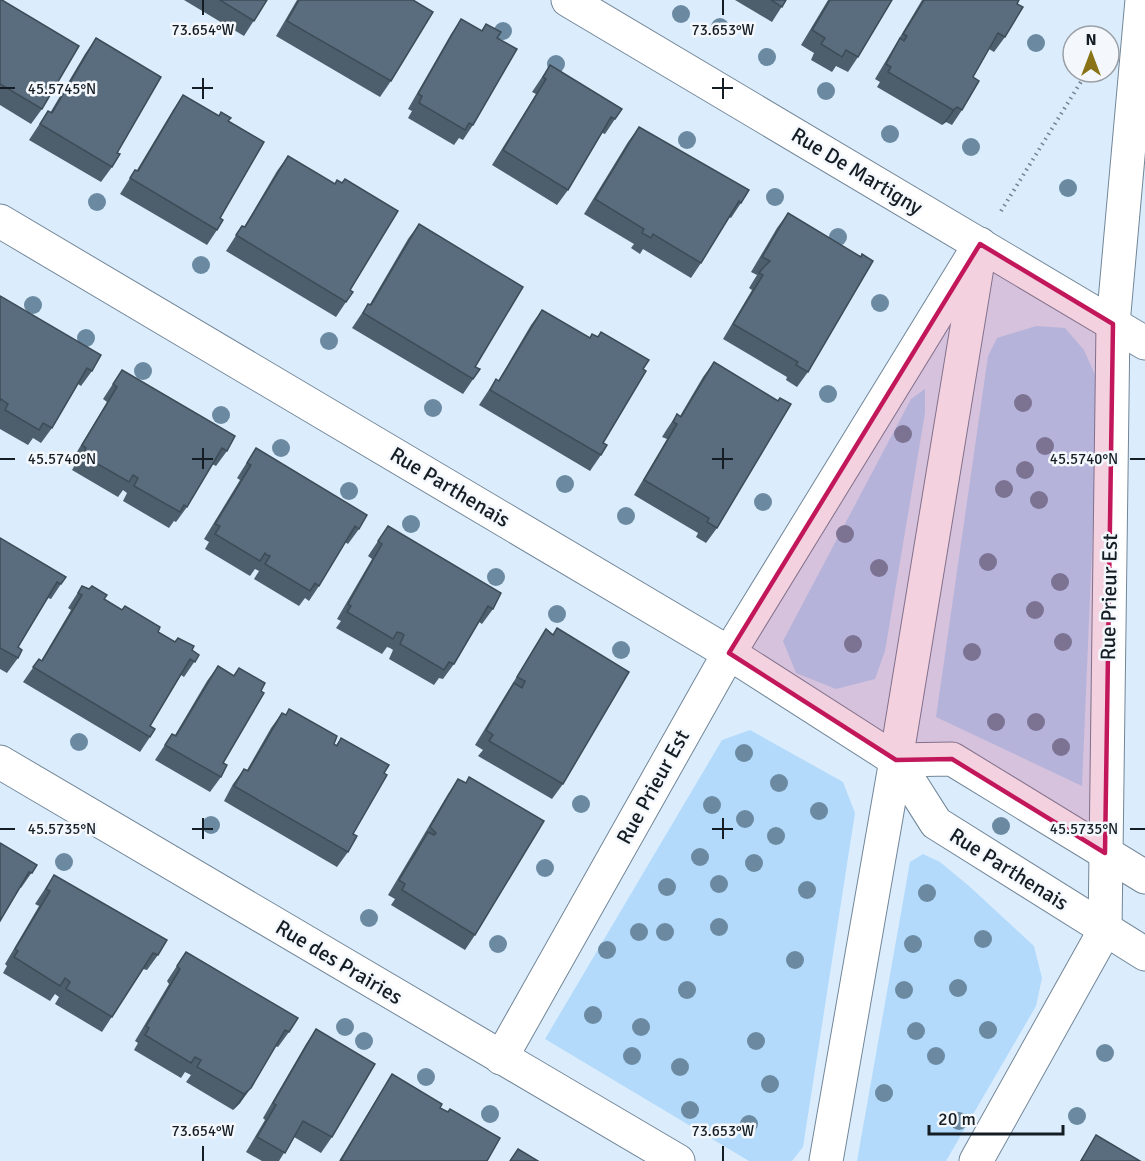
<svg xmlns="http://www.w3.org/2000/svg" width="1145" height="1161" viewBox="0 0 1145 1161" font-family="Signika,sans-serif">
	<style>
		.green { fill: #b3dafb }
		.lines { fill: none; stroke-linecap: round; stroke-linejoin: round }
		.minor-casing { stroke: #728698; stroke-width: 35 }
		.path { stroke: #77848f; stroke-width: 4; stroke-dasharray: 1.5 4.5; stroke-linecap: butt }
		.minor { stroke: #fff; stroke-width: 33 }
		.tree { fill: #6b8aa2 }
		.wall { fill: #4d5e6c }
		.shaded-wall { fill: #3e4c58 }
		.building { fill: #596d7e; stroke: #3e4c58; stroke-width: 1.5 }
		.marked { fill: #c2185b; fill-opacity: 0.2; stroke: #c2185b; stroke-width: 4.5; stroke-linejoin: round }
		.ticks { fill: none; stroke: #151d24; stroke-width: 2 }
		.labels { text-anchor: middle; stroke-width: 5; stroke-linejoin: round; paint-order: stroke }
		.street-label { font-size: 21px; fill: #151d24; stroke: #f4f8fc }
		.ticks-label { font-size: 15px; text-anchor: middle; fill: #151d24; stroke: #f4f8fc; stroke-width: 5; stroke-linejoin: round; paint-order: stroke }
	</style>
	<rect width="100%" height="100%" fill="#dbedfd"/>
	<g class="green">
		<polygon points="1036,326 1065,328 1084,350 1099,384 1082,786 936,717 988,356 997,338"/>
		<polygon points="925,389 925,413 885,651 875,679 836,689 796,673 783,641 911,399"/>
		<polygon points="750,730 843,782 855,813 803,1147 792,1161 749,1161 545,1039 722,740"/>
		<polygon points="923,854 940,862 969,886 1034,946 1042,978 1036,1006 946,1161 857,1161 910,862"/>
	</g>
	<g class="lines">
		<g class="minor-casing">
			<g id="minor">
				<polyline points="568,0 1145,343"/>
				<polyline points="0,221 729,653 896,760 936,823 1145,954"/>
				<polyline points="896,760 952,759 1145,877"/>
				<polyline points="0,762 678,1161"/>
				<polyline points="501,1058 729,653 980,244"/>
				<polyline points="826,1161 896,760 978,261"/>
				<polyline points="976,1161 1105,930 1113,324 1142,0"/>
			</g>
		</g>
		<polyline class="path" points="1001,211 1087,72"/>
		<use href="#minor" class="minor"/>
	</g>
	<g class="tree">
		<circle cx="681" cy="14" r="9"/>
		<circle cx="720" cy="27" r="9"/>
		<circle cx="503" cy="31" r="9"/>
		<circle cx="1036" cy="43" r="9"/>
		<circle cx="767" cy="57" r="9"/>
		<circle cx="556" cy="64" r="9"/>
		<circle cx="826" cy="91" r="9"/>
		<circle cx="890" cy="134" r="9"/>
		<circle cx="687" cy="140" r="9"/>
		<circle cx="971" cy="147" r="9"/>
		<circle cx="1068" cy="188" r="9"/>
		<circle cx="775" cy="197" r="9"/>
		<circle cx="97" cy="202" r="9"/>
		<circle cx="838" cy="237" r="9"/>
		<circle cx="201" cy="265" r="9"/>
		<circle cx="880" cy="303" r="9"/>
		<circle cx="33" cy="305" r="9"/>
		<circle cx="86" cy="338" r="9"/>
		<circle cx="329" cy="341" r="9"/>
		<circle cx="143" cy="371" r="9"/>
		<circle cx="828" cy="394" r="9"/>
		<circle cx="1023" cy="403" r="9"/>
		<circle cx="433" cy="408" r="9"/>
		<circle cx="221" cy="415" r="9"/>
		<circle cx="903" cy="434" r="9"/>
		<circle cx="1045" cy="446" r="9"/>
		<circle cx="281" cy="448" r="9"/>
		<circle cx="1025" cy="470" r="9"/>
		<circle cx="565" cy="484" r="9"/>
		<circle cx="1004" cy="489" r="9"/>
		<circle cx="349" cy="491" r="9"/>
		<circle cx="1039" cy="500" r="9"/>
		<circle cx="763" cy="502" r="9"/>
		<circle cx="626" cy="516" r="9"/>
		<circle cx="411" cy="524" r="9"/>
		<circle cx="845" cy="534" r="9"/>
		<circle cx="988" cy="562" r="9"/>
		<circle cx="879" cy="568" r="9"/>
		<circle cx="496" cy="577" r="9"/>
		<circle cx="1060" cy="582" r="9"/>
		<circle cx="1035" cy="610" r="9"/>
		<circle cx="557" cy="614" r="9"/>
		<circle cx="1063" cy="642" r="9"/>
		<circle cx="853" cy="644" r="9"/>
		<circle cx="621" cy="650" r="9"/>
		<circle cx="972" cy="652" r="9"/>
		<circle cx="996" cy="722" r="9"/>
		<circle cx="1036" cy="722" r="9"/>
		<circle cx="79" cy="742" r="9"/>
		<circle cx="1061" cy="747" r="9"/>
		<circle cx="744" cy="753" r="9"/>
		<circle cx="779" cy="783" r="9"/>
		<circle cx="581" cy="804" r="9"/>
		<circle cx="712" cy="805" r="9"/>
		<circle cx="819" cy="811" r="9"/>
		<circle cx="745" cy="819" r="9"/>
		<circle cx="211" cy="825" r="9"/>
		<circle cx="1001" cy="826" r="9"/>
		<circle cx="776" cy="836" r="9"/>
		<circle cx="700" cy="857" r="9"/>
		<circle cx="64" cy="862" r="9"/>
		<circle cx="754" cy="863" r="9"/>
		<circle cx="545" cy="868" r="9"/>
		<circle cx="719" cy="884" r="9"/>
		<circle cx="667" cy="887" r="9"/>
		<circle cx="807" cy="890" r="9"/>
		<circle cx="927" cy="893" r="9"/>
		<circle cx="369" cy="918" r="9"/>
		<circle cx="719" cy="927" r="9"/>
		<circle cx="639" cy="932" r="9"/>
		<circle cx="665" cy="932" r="9"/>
		<circle cx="983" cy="939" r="9"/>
		<circle cx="498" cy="944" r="9"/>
		<circle cx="913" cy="944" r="9"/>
		<circle cx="607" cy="950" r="9"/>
		<circle cx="795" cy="960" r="9"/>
		<circle cx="958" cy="988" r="9"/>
		<circle cx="687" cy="990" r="9"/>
		<circle cx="904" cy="990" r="9"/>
		<circle cx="593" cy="1015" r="9"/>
		<circle cx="345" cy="1027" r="9"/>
		<circle cx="641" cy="1027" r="9"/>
		<circle cx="988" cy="1030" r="9"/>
		<circle cx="916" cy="1031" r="9"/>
		<circle cx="364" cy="1041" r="9"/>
		<circle cx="756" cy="1041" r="9"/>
		<circle cx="1105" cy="1053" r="9"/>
		<circle cx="632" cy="1056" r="9"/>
		<circle cx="936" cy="1056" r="9"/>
		<circle cx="680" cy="1067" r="9"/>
		<circle cx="426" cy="1077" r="9"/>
		<circle cx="770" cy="1084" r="9"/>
		<circle cx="884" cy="1093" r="9"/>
		<circle cx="690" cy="1110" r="9"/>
		<circle cx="490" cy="1114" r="9"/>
		<circle cx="1077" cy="1116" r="9"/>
		<circle cx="959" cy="1121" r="9"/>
		<circle cx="749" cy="1124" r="9"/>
	</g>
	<g class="wall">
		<polygon points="0,0 42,109 31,124 0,105"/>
		<polygon points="184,0 267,0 244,36"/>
		<polygon points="297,0 413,0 391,81 380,97 276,36"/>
		<polygon points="735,0 786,0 772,22"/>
		<polygon points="828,0 892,0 858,57 848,72 836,66 832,72 811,60 814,53 801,45"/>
		<polygon points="922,0 1019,0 1005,37 994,52 989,49 973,77 962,110 952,125 946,122 942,125 877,87 880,82 875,79"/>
		<polygon points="461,19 481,31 486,24 497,38 473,125 463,140 459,138 454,145 408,118 412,111 408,109 451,34"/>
		<polygon points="96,38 117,153 112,167 101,182 29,140 48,111 50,113 85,54"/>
		<polygon points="550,65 615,119 605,134 602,133 568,190 557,205 492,165 536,94 532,92"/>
		<polygon points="183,95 228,121 220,218 217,230 207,245 120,194 135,170 137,170 173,110"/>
		<polygon points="639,127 741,203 731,218 729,217 701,263 691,278 643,249 640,254 631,248 634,244 584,214 628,142"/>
		<polygon points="288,156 350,290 346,302 336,317 226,251 242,226 244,227 277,171"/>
		<polygon points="788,213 808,372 797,387 786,380 787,377 723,339 752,290 749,288 757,275 751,272 777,228"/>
		<polygon points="419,224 475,367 480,369 463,394 352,328 368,304 370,304 408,239"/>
		<polygon points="0,296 92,371 81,386 78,384 52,428 41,443 33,438 28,445 0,429"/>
		<polygon points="542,310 603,443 601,455 590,471 479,405 496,379 498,381 531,325"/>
		<polygon points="714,362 717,528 706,543 696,537 698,533 634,495 667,439 662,437 667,429 677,414 680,416 703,377"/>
		<polygon points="122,370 227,451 216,466 212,464 187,507 176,522 174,521 169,528 123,501 127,493 123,490 118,497 72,470 76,463 72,460 107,402 103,399"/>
		<polygon points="256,448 359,529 348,544 345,542 319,586 309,601 305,598 299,606 254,579 259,571 255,569 250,576 205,549 209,542 204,539 240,480 237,478"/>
		<polygon points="388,526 493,609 482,624 479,622 454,664 443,679 439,678 434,685 389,659 393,650 390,648 387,647 382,654 336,628 341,621 337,619 372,559 368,556"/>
		<polygon points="0,538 61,584 51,599 48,598 18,647 18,658 7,673 0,669"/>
		<polygon points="82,586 158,632 199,655 184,677 181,675 150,726 150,737 140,752 23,682 39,659 41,661 71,610 68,608"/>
		<polygon points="557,628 563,784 552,799 478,756 483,750 475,745 536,645 546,629 553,634"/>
		<polygon points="218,666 233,676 239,668 221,777 210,792 155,760 172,734 175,735 207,681"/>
		<polygon points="282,713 336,745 341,738 353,834 348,852 337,867 224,801 233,784 244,769 247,770 271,728"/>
		<polygon points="458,779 475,935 465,950 391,905 395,899 388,895 448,794"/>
		<polygon points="0,843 37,865 21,888 20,887"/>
		<polygon points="54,875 158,955 147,970 143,969 102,1032 55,1004 59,997 55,994 50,1001 3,973 7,966 5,964 39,906 35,904"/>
		<polygon points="186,952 289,1032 278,1047 275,1046 240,1103 233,1110 186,1082 191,1075 185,1072 181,1078 134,1050 138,1043 135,1041 169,984 167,981"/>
		<polygon points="316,1029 332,1137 321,1153 294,1137 279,1161 262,1161 246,1152 265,1120 263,1118 306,1044"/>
		<polygon points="392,1074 440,1108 487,1161 339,1161 382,1090"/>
		<polygon points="1096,1135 1140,1161 1080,1161"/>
	</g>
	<g class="shaded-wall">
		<polygon points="957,107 946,122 942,125 953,110"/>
		<polygon points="251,1088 240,1103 233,1110 244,1094"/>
	</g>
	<g class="building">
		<polygon points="0,0 2,0 79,46 42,109 0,84"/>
		<polygon points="220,0 267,0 254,21"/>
		<polygon points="299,0 413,0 433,12 391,81 287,21"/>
		<polygon points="771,0 786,0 782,7"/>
		<polygon points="830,0 892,0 858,57 846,50 842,57 821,44 825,38 812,30"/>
		<polygon points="924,0 1019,0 1017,4 1023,7 1005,37 998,33 973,77 979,81 962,110 957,107 953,110 888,72 891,67 886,64 900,38 904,41 907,36 903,34"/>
		<polygon points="461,19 482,31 486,24 501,32 497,38 517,49 473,125 469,123 465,130 419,103 422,96 418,94"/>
		<polygon points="96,38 161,77 117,153 120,154 112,167 40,124 48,111 52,113"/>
		<polygon points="550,65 622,109 615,119 611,117 568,190 503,150 546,79 543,77"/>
		<polygon points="183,95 219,116 221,112 231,118 228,121 264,142 220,218 223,220 217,230 130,178 135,170 138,171"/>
		<polygon points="639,127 749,190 741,203 739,201 701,263 653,234 651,238 642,233 644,229 595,199"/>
		<polygon points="288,156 335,184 337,180 342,183 345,179 398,211 350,290 353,292 346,302 236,235 242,226 245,227"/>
		<polygon points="788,213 861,257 862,254 873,261 808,372 796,365 798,362 733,324 763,275 759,273 762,269 770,261 762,257"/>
		<polygon points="419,224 523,287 475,367 480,369 473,379 363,313 368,304 371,305"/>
		<polygon points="0,296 101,355 92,371 87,368 52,428 43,423 39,430 5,410 8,404 1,399 0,401"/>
		<polygon points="542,310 590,338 592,334 598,337 601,332 649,360 643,369 646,371 603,443 607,445 601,455 490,390 496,379 499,381"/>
		<polygon points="714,362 778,401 780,398 791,404 717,528 707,522 709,518 644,480 677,424 673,422 677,414 681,417"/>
		<polygon points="122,370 235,436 227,451 222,448 187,507 184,505 180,512 134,486 138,478 133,475 129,482 82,455 86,448 82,445 117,387 113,384"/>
		<polygon points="256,448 367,515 359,529 355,526 319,586 315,583 310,591 265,564 270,556 267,555 265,553 260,561 215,534 220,526 215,524 251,465 247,463"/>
		<polygon points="388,526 501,593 493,609 488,606 454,664 449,662 444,670 400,644 404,635 401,633 397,632 393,639 347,612 351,606 348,604 382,544 378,541"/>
		<polygon points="0,538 66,577 61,584 57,582 18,647 22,650 18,658 0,648"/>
		<polygon points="82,586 89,589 92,586 107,595 104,599 122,610 125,606 160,627 158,632 175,642 178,638 194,646 192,650 199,655 195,662 190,659 150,726 155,729 150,737 33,667 39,659 42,661 82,595 78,593"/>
		<polygon points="557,628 629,672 563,784 489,741 493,735 486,730 514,683 522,688 525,681 517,677 546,629 553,635"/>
		<polygon points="218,666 234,676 239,668 265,683 261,691 264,693 223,763 227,765 221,777 165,745 172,734 176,736"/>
		<polygon points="289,709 337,736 334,744 337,746 341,738 389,765 384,773 387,775 353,834 357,836 348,852 234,786 244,769 248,771 282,713 286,715"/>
		<polygon points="469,777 544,821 475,935 402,890 405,884 399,880 428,832 434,835 436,833 430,827 458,779 466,783"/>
		<polygon points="0,843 37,865 32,873 29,872 0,921"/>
		<polygon points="54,875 167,940 158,955 153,953 112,1017 66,989 70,982 65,978 60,986 14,957 18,951 15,949 50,891 46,889"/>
		<polygon points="186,952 298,1018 289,1032 285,1030 251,1088 244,1094 197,1067 201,1060 195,1057 191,1063 145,1035 149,1028 146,1026 180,969 177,966"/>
		<polygon points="316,1029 375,1064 332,1137 303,1121 285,1153 257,1137 276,1105 273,1103"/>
		<polygon points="392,1074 442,1104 440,1108 448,1112 450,1109 500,1138 487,1161 344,1161 341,1160"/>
		<polygon points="1096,1135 1140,1161 1081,1161"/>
		<polygon points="518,1149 538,1161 510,1161"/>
	</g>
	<path class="marked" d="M980,244L1113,324L1105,853L952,759L896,760L729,653Z"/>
	<path class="ticks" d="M203,0V15M723,0V15M203,78V99M723,78V99M0,88H15M192,88H213M712,88H733M203,448V469M723,448V469M0,459H15M192,459H213M712,459H733M1130,459H1145M203,818V839M723,818V839M0,829H15M192,829H213M712,829H733M1130,829H1145M203,1146V1161M723,1146V1161"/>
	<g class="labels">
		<g class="street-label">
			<text transform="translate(857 171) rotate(31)" y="7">Rue De Martigny</text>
			<text transform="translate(450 487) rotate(31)" y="7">Rue Parthenais</text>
			<text transform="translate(1109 597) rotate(-89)" y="7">Rue Prieur Est</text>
			<text transform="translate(653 787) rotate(-61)" y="7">Rue Prieur Est</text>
			<text transform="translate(1009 869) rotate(32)" y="7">Rue Parthenais</text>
			<text transform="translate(339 962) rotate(31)" y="7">Rue des Prairies</text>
		</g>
	</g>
	<g class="ticks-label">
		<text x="203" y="35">73.654°W</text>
		<text x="723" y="35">73.653°W</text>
		<text x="62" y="94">45.5745°N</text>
		<text x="62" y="464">45.5740°N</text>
		<text x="1084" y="464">45.5740°N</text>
		<text x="62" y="834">45.5735°N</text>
		<text x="1084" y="834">45.5735°N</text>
		<text x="203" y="1136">73.654°W</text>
		<text x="723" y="1136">73.653°W</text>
	</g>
	<g transform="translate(1091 54)"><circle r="28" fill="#f4f8fc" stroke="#9ba0a6" stroke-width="1.5"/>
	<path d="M0-4.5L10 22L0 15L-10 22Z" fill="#8a7316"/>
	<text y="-9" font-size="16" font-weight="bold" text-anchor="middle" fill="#151d24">N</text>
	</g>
	<path d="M929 1125v9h134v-9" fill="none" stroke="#151d24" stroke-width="3"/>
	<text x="938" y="1125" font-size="18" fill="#151d24" stroke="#f4f8fc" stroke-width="4.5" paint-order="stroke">20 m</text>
</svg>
